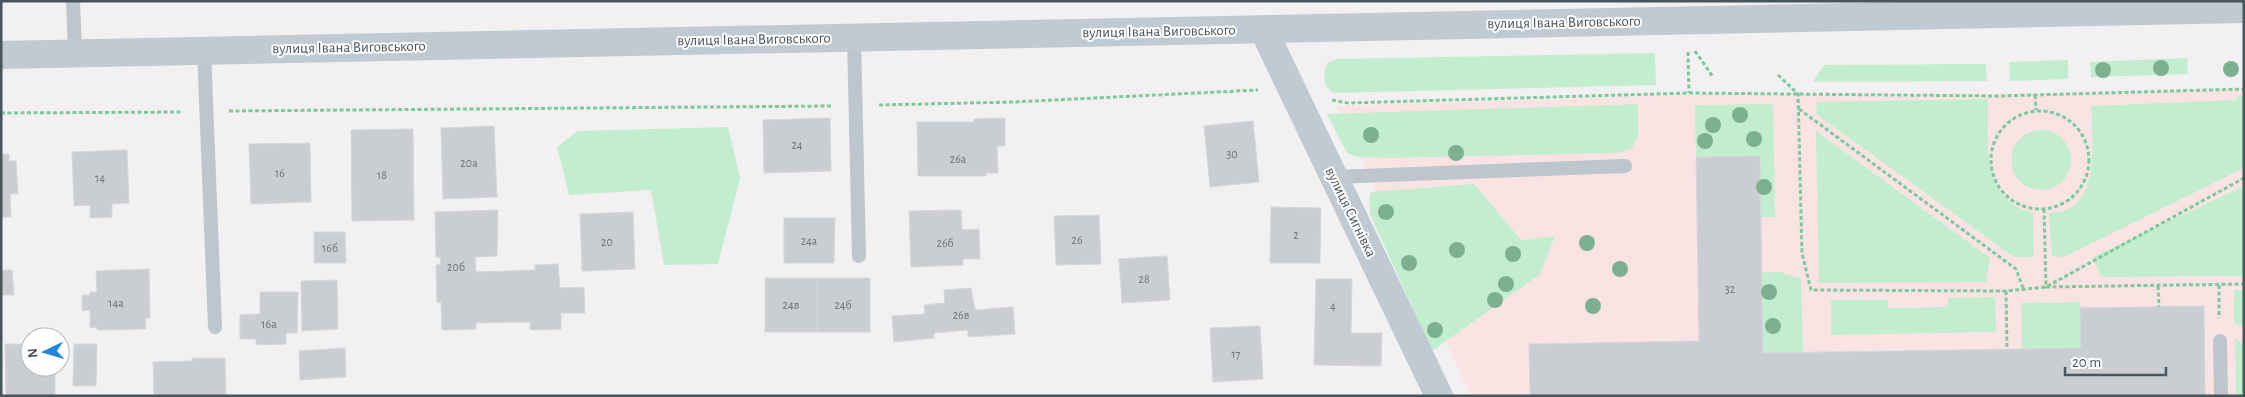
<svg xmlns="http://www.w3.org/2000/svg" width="2245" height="397" viewBox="0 0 2245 397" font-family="'Alegreya Sans',sans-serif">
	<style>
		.medical { fill: #fae3e3 }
		.green { fill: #c2edce }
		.building { fill: #caced2; stroke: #d5d7db }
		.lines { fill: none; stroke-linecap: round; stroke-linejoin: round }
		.path { stroke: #7cc99b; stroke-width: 3; stroke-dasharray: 4 2.5; stroke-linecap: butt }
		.lane { stroke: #bdc6cc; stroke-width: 14 }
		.secondary { stroke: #bfcad3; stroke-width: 28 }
		.tree { fill: #7db091 }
		.labels { text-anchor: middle; stroke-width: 4; stroke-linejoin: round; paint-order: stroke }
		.number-label { font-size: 12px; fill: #69737a }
		.street-label { font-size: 15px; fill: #49555d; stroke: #fff }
	</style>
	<rect width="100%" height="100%" fill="#f2f0f0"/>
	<polygon class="medical" points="2244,89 2244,396 1471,396 1337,106 1689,95 2036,94"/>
	<g class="green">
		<path d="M1655,53L1656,85L1333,93C1322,84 1323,75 1327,63L1337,59Z"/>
		<polygon points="2187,58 2188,74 2091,77 2090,62"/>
		<polygon points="2068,60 2068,79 2010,81 2009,62"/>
		<polygon points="1986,64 1987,81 1813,82 1824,65"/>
		<path d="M2238,96H2244V168L2064,257L2052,256L2049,213C2054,212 2060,213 2064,211C2100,199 2092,135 2091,106L2234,100Z"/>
		<path d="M1988,99C1988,142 1980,200 2033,213L2034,257H2014L1816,114L1817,102Z"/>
		<polygon points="1638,104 1638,137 1631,149 1616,153 1388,158 1358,157 1347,153 1327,114"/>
		<polygon points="1773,104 1775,217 1761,217 1760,156 1696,157 1695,105"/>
		<polygon points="728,127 740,178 718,264 664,265 651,190 569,195 557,147 578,131"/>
		<circle cx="2041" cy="160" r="30"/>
		<polygon points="1816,131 1990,258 1986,282 1819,283"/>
		<polygon points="1474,184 1521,240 1555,236 1540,274 1432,351 1370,214 1369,199 1371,192"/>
		<polygon points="2244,186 2244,276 2101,277 2093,257"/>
		<polygon points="1762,272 1780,272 1801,279 1803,353 1763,353"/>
		<polygon points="2234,290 2244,290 2244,328 2234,322"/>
		<polygon points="1995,297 1996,332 1831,335 1831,300 1888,300 1888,308 1947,307 1948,298"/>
		<polygon points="2080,302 2081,348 2022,349 2021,303"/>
		<polygon points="2235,338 2244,345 2244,396 2236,396"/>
	</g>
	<g class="building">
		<polygon points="830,118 831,171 764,173 763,120"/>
		<polygon points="1005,118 1005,146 997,146 998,173 986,173 986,176 918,176 917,122 973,122 974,119"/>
		<polygon points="1253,121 1259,182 1210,187 1204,126"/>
		<polygon points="494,126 497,197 443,199 441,128"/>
		<polygon points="413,129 414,220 352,221 351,130"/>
		<polygon points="310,143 311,202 251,204 249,144"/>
		<polygon points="127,150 129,203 112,204 112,217 90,218 90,205 74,206 72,152"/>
		<polygon points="1,154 9,154 9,161 16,161 18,194 10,194 11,217 1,217"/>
		<polygon points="1760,156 1763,353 2081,348 2080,308 2204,306 2205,396 1530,396 1529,344 1699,341 1696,157"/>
		<polygon points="1271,207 1321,208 1320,263 1270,263"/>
		<polygon points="498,210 497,256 475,257 476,272 535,270 535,265 558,264 560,288 584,287 585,313 561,313 561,329 530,330 530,322 476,323 476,329 442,330 441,302 437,303 436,265 441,264 440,257 436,257 435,212"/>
		<polygon points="961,210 962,230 979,229 980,259 963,259 963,265 911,267 909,211"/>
		<polygon points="633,212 635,269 582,271 580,214"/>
		<polygon points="1099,215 1101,264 1056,265 1054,216"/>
		<polygon points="784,218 835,218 834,263 784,263"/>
		<polygon points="314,232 345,232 346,263 314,263"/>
		<polygon points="1167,256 1170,300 1122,303 1119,259"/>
		<polygon points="149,269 150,318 145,318 146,329 97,330 97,327 90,328 90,310 82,311 82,295 90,295 90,292 97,292 96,271"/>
		<polygon points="1,270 12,270 14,295 1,295"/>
		<rect x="765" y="278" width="52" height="54"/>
		<rect x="817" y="278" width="53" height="54"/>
		<polygon points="1316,279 1352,279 1351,333 1382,333 1381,366 1314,365"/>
		<polygon points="337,280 338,329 302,331 301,281"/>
		<polygon points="971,288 975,310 1013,307 1015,334 968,337 968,330 934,333 934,338 894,342 892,316 925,314 924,305 945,303 944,290"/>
		<polygon points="260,292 298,292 297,333 286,333 286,344 256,345 256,339 240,339 240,315 260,314"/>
		<polygon points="1260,326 1263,379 1213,382 1210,328"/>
		<polygon points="5,344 30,344 30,367 55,367 55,396 6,396"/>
		<polygon points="74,344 97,344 96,386 73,386"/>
		<polygon points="345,348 346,377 300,380 299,351"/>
		<polygon points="192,358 225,358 226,396 154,396 153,362 192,361"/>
	</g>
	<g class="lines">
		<g class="path">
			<polyline points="1695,51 1713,77"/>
			<polyline points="1688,52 1689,93"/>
			<polyline points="1778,75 1798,94 1802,253 1811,290 2006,291 2046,287 2244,178"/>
			<polyline points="2035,95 2036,110"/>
			<polyline points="1332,100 1348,103 1689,93 1998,96 2244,89"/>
			<polyline points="879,105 1013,102 1258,90"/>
			<polyline points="1799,109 2016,269 2023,288"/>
			<polyline points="229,111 831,106"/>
			<circle cx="2040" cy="160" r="49"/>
			<polyline points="1,113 183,112"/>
			<polyline points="2044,209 2046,287 2244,284"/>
			<polyline points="2219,285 2219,318"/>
			<polyline points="2158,286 2159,307"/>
			<polyline points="2006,291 2007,349"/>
		</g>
		<g class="lane">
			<polyline points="73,1 75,53"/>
			<polyline points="854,37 859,256"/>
			<polyline points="204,50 215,327"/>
			<polyline points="1334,177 1625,166"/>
			<polyline points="2220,341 2221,396"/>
		</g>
		<g class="secondary">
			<polyline points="1263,29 1439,396"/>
			<polyline points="1,55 2244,9"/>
		</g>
	</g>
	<g class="tree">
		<circle cx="2161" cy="68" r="8"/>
		<circle cx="2231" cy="69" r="8"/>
		<circle cx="2103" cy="70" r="8"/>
		<circle cx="1740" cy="115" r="8"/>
		<circle cx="1713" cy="125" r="8"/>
		<circle cx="1371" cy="135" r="8"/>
		<circle cx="1754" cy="139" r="8"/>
		<circle cx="1705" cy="141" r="8"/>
		<circle cx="1456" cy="153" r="8"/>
		<circle cx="1764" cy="187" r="8"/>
		<circle cx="1386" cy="212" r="8"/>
		<circle cx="1587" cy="243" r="8"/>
		<circle cx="1457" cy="250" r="8"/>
		<circle cx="1513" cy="254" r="8"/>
		<circle cx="1409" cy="263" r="8"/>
		<circle cx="1620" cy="269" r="8"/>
		<circle cx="1506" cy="284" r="8"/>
		<circle cx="1769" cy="292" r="8"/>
		<circle cx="1495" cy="300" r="8"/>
		<circle cx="1593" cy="306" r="8"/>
		<circle cx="1773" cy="326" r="8"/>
		<circle cx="1435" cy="330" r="8"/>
	</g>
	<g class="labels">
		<g class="number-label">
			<text x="797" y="149">24</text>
			<text x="1232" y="158">30</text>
			<text x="958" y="163">26а</text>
			<text x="469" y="167">20а</text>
			<text x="280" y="177">16</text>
			<text x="382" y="179">18</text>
			<text x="100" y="182">14</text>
			<text x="1296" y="239">2</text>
			<text x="1077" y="244">26</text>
			<text x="809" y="245">24а</text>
			<text x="607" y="246">20</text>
			<text x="945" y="247">26б</text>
			<text x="330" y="252">16б</text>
			<text x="456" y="271">20б</text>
			<text x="1144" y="283">28</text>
			<text x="1730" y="293">32</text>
			<text x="116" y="307">14а</text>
			<text x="791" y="309">24в</text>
			<text x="843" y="309">24б</text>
			<text x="1333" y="310">4</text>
			<text x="961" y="319">26в</text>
			<text x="269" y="328">16а</text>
			<text x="1236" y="358">17</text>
		</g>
		<g class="street-label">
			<text transform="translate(1564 22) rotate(-1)" y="5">вулиця Івана Виговського</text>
			<text transform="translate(1159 31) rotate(-1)" y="5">вулиця Івана Виговського</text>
			<text transform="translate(754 39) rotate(-1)" y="5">вулиця Івана Виговського</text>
			<text transform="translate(349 47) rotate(-1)" y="5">вулиця Івана Виговського</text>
			<text transform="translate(1351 212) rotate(64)" y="5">вулиця Сигнівка</text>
		</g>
	</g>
	<rect width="2245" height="397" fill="none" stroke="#49555d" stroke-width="5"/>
	<g transform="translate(45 352) rotate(265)"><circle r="24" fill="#ffffff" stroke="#b6bbbe"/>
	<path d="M0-4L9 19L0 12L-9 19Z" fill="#2485d9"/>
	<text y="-8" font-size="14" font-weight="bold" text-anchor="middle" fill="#49555d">N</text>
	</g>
	<path d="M2065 367v8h101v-8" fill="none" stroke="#49555d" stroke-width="2.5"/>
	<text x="2072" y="367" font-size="15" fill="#49555d" stroke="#ffffff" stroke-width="4" paint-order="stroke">20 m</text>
</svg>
